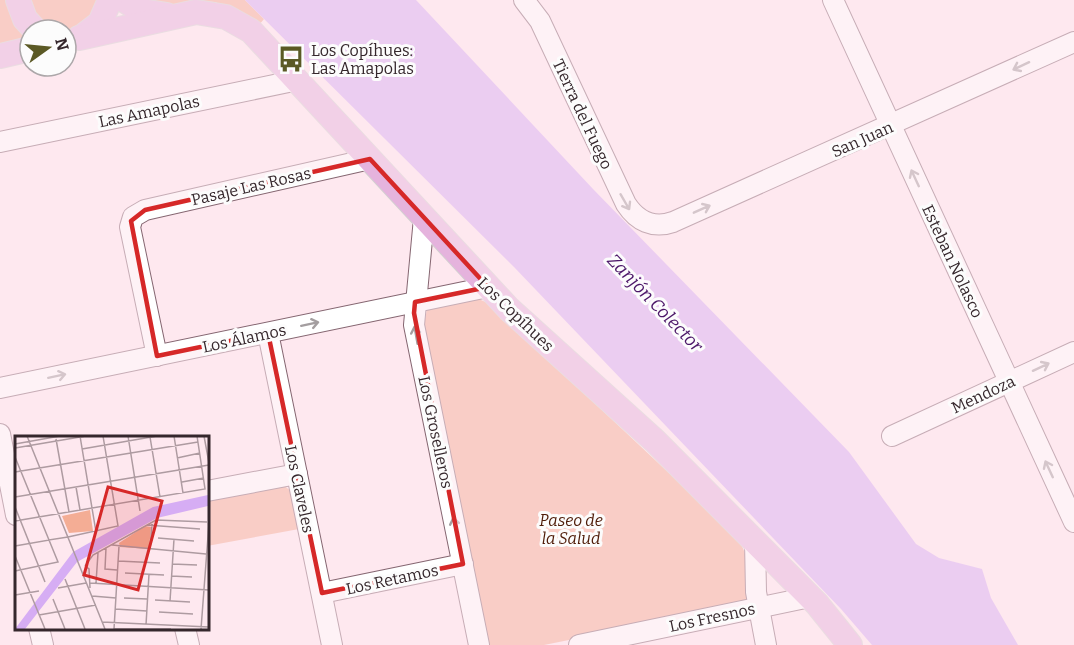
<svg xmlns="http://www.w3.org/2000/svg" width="1074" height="645" viewBox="0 0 1074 645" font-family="Bitter,serif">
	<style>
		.green { fill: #f4ad95 }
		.water { fill: #d6adf4 }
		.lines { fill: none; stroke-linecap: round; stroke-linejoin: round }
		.minor-casing { stroke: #856671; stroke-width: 22 }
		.major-casing { stroke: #d3cfd1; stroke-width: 26 }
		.minor { stroke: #fff; stroke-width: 20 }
		.major { stroke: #e5b3dd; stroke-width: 24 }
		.oneway { stroke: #a49ea0 }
		.marked { fill: none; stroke: #d62828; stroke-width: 4.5; stroke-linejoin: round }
		.labels { text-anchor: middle; stroke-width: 6; stroke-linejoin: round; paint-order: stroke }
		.poi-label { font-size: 16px; fill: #35272c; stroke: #fcfcfc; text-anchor: start }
		.street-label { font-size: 16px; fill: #35272c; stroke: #fcfcfc }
		.park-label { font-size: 16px; font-style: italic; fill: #4f1c08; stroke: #fcfcfc }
		.water-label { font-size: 18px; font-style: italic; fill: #4c1769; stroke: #fcfcfc }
		.inset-road { fill: none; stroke: #ae9ba1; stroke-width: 1.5 }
		.view { fill: #d62828; fill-opacity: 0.15; stroke: #d62828; stroke-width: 3 }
		.inset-edge { fill: none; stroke: #35272c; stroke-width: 3 }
	</style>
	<rect width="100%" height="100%" fill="#fee8ef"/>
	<g class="green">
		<polygon points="0,0 9,0 30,36 0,48"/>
		<polygon points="25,0 103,0 100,10 71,33 66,33 66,30 46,29"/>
		<polygon points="142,0 245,0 264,19 259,25 215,2 194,1 172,5"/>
		<path d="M476,298L488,303L737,537C747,551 755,586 747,601L738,606L544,645H485L422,335L427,309Z"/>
		<polygon points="283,485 291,491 299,529 207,546 207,499"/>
	</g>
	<polygon class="water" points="245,0 416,0 593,189 849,452 916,544 939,558 982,569 991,598 1018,645 872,645 841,609 514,267"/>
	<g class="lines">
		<g class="minor-casing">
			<g id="minor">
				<path d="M524,0L540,21L626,204C637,221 653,229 673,222L1074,42"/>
				<polyline points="833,0 1074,522"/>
				<polyline points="0,142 298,80"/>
				<polyline points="424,218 414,325 479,645"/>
				<polyline points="268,333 332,645"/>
				<polyline points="157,356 130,227 133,217 145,210 370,159"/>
				<polyline points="0,388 488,287"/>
				<polyline points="0,434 16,515"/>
				<polyline points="892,436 1074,352"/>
				<polyline points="207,491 297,474"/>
				<polyline points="755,541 756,592 766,645"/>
				<polyline points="322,593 463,564"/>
				<polyline points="39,628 43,645"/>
				<polyline points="185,628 189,645"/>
				<polyline points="579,645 810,597"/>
			</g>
		</g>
		<g class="major-casing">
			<g id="major">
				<polyline points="18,0 25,19 35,30"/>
				<polyline points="124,0 141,11 167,15"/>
				<polyline points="83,36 100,23 110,0"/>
				<polyline points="79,38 196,12 226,17 251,31 509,309 655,441 817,604 850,645"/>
				<polyline points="0,56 30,49"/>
			</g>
		</g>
		<use href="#minor" class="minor"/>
		<use href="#major" class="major"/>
	</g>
	<defs><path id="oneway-shaft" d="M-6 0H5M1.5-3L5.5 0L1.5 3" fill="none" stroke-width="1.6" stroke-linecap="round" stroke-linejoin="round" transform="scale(1.5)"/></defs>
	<g class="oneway">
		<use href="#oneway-shaft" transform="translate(1021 66) rotate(155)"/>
		<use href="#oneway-shaft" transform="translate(915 178) rotate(-115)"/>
		<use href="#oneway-shaft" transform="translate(625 202) rotate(60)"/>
		<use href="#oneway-shaft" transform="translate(702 209) rotate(-24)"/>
		<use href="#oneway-shaft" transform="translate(310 324) rotate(-12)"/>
		<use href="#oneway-shaft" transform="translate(416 335) rotate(-100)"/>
		<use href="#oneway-shaft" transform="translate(1041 367) rotate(-25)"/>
		<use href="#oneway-shaft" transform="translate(57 376) rotate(-12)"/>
		<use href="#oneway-shaft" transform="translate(1049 469) rotate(-115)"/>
		<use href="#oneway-shaft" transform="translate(455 526) rotate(-102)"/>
	</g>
	<path d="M0 0H1074V645H0ZM370,159L488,287L415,302L414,313L463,564L322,593L268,333L157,356L131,221L145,210Z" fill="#fee8ef" fill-opacity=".55" fill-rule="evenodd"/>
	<path class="marked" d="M370,159L488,287L415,302L414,313L463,564L322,593L268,333L157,356L131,221L145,210Z"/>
	<defs>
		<g id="bus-bare" transform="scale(2.07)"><path d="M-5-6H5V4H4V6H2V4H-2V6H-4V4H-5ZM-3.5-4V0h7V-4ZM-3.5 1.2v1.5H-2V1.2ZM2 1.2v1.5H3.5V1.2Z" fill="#5b5925" stroke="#fcfcfc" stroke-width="2.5" paint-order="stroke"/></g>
	</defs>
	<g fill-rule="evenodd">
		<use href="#bus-bare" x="291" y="59"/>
	</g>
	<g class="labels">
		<g class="poi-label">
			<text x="311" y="56">Los Copíhues:<tspan x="311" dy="18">Las Amapolas</tspan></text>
		</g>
		<g class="street-label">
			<text transform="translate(149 111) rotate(-12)" y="6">Las Amapolas</text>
			<text transform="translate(583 114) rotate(65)" y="6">Tierra del Fuego</text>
			<text transform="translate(862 139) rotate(-24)" y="6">San Juan</text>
			<text transform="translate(251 186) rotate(-13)" y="6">Pasaje Las Rosas</text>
			<text transform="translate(953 261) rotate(65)" y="6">Esteban Nolasco</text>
			<text transform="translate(516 314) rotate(44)" y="6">Los Copíhues</text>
			<text transform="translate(244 338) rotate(-12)" y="6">Los Álamos</text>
			<text transform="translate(983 394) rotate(-25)" y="6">Mendoza</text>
			<text transform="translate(436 432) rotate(78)" y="6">Los Groselleros</text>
			<text transform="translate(300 489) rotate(78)" y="6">Los Claveles</text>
			<text transform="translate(392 579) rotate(-12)" y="6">Los Retamos</text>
			<text transform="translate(712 617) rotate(-12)" y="6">Los Fresnos</text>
		</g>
		<g class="park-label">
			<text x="571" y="526">Paseo de<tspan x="571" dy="18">la Salud</tspan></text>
		</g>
		<g class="water-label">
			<text transform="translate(655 303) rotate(46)" y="6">Zanjón Colector</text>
		</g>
	</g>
	<g transform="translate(15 436)">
		<rect width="194" height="194" fill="#fee8ef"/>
		<path d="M75,74L78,95L54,97L47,80ZM130,90L136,91L134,113L105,111L104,107Z" fill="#f4ad95"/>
		<path d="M193,59V70L142,82L62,126L10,193H0L58,116L138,71Z" fill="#d6adf4"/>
		<path class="inset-road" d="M12,0L90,193M65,0L81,96M113,0L125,75M159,0L168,57M189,0L194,27M135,1L145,61M41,3L54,76M0,8L45,0M0,12L71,0M67,13L142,0M0,21L34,104L53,101M162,22L185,17M0,36L183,6M167,46L189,42M61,51L65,74M0,61L194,29M0,71L30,146M0,85L190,53L182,0M132,89L185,93M53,101L103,90L88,0M143,102L179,105M97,109L191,118M0,110L34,104L43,126L0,135M91,112L90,133L102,134M135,114L137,88M0,120L30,193M103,125L145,127M157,128L182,129M70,130L78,119L141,84L192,86M70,130L74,133L75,152M110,137L149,139M156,140L177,141M50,143L70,193M75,147L194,154M81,147L83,117M43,152L71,147M0,159L24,155M77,160L101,162M109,162L132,163M38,163L50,193M140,164L175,166M155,165L159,103M100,173L132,175M144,176L178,178M24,179L81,169M87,186L194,191M131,189L134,138M99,193L104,110M99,193H156M186,193L194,87"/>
		<path class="view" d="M93,51L147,65L123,154L69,139Z"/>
		<rect width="194" height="194" class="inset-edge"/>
	</g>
	<g transform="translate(48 48) rotate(75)"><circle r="28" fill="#fcfcfc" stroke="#aca7a9" stroke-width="1.5"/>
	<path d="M0-4.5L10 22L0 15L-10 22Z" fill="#5b5925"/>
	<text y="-9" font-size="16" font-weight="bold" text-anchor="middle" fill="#35272c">N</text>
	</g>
</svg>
